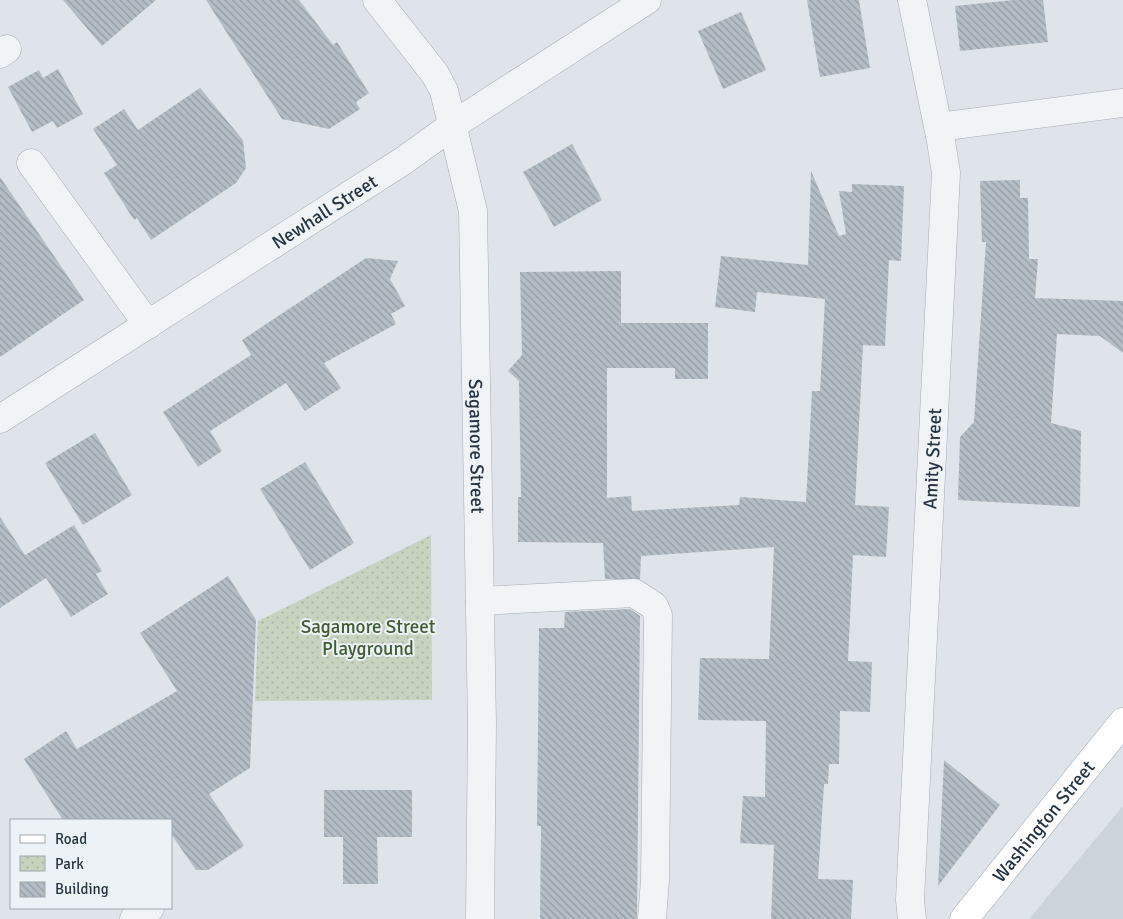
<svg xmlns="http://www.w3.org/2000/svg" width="1123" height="919" viewBox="0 0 1123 919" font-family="Signika,sans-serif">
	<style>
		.built { fill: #ccd3db }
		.park { fill: url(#park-dots) }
		.building { fill: url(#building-back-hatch) }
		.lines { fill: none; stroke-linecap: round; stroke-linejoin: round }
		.minor-casing { stroke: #a3acb3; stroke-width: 29 }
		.major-casing { stroke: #9caab5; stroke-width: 29 }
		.minor { stroke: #f1f4f7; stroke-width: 28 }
		.major { stroke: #fff; stroke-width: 28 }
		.labels { text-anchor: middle; stroke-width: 4; stroke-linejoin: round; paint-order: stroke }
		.street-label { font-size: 19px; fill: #263441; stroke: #edf2f6 }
		.park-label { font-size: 19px; fill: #415d32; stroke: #edf2f6 }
	</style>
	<defs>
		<pattern id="park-dots" width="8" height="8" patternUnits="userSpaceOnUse" patternTransform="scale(1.25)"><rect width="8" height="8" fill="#c7d3be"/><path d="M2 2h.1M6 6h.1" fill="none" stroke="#abb6a4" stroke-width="1.8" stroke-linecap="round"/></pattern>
		<pattern id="building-back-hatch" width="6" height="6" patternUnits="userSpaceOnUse" patternTransform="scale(1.25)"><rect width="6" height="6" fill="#b5bec6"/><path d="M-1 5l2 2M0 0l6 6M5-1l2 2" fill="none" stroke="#939ba2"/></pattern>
	</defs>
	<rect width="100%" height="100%" fill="#dee4e9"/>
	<polygon class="built" points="1123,806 1123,919 1029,919"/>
	<polygon class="park" points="431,535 432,700 255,701 258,621"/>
	<g class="building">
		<polygon points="63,0 156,0 102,46"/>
		<polygon points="206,0 299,0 333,45 337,42 369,93 356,102 360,109 329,129 282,119"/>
		<polygon points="807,0 859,0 870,68 820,77"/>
		<polygon points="1014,0 1043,0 1048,42 960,51 955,6"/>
		<polygon points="741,12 766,70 723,89 698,31"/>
		<polygon points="58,69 83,114 57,128 53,121 32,132 8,87 39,70 43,78"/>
		<polygon points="200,88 243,140 246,168 236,183 151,240 137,218 134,220 104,173 117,165 93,129 124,109 138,130"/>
		<polygon points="572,144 602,200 554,227 523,172"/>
		<polygon points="811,171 839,236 846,234 839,191 852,192 852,184 904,186 901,261 889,260 885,346 863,345 855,505 889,507 886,557 853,555 848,661 872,662 870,712 840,711 839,764 829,764 828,784 824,784 818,879 853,880 851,919 771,919 774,845 740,843 743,796 765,797 766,721 698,720 700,658 769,659 774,547 641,556 640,579 605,579 603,543 518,542 518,497 521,497 519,381 508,371 522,355 520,272 621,271 621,323 708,323 708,379 675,379 675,368 607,368 607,498 631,496 632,511 739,505 740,497 806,502 812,391 820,391 825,299 757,292 755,312 715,307 721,256 808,265"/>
		<polygon points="0,177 84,300 0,357"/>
		<polygon points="1020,180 1020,198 1028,198 1029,259 1038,259 1035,298 1123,301 1123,353 1100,336 1057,334 1051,423 1081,431 1080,507 958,500 960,437 974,422 978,359 986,242 982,242 980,181"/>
		<polygon points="366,258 398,261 390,279 405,306 391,314 396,324 324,363 341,388 305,411 286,383 210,431 222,451 198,467 163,412 251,355 242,340"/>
		<polygon points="95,433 132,495 83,525 45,463"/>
		<polygon points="305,462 354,543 310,570 260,489"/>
		<polygon points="0,517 25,555 74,525 102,571 96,574 108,594 71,617 46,578 0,608"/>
		<polygon points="228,576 256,620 250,768 209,794 244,846 208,870 196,870 171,834 171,820 63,820 24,759 66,731 77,749 177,691 140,633"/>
		<polygon points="630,609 640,616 637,919 540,919 541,826 537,826 539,628 564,628 565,612"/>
		<polygon points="944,760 1000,805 938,886"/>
		<polygon points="324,790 412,790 412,837 377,837 378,884 343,884 343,837 324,837"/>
	</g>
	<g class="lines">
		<g class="minor-casing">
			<g id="minor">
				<path id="s1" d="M377,0L435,74L444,91L473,211L482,724L480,919"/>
				<polyline points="0,54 7,49"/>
				<polyline points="939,127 1123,103"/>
				<polyline points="31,163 148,325"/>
				<path id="s2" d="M0,419L403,161L453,125L647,0"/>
				<polyline points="480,601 634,593 654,606 658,615 655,880 652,919"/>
				<polyline points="134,919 150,908"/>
				<path id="s3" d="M912,919L910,900L946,173L941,141L912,0"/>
			</g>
		</g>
		<g class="major-casing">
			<g id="major">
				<path id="s4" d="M964,919L1123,722"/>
			</g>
		</g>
		<use href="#minor" class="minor"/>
		<use href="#major" class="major"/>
	</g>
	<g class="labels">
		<g class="street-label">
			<text dy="7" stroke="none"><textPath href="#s2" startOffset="385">Newhall Street</textPath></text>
			<text dy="7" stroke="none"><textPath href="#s1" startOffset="472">Sagamore Street</textPath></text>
			<text dy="7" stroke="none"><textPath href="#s3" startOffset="461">Amity Street</textPath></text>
			<text dy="7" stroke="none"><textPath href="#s4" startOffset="126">Washington Street</textPath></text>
		</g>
		<g class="park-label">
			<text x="368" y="633">Sagamore Street<tspan x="368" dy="22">Playground</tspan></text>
		</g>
	</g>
	<rect x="10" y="819" width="162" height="90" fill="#edf2f6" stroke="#9da6ae"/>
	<rect x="20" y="835" width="25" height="8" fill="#ffffff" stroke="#9da6ae"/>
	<text x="55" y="844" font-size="15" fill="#263441">Road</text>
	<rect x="20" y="856" width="25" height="15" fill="url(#park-dots)" stroke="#9da6ae"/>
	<text x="55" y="869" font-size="15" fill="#263441">Park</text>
	<rect x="20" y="882" width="25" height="15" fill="url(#building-back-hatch)" stroke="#9da6ae"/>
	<text x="55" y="894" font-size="15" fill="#263441">Building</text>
</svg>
